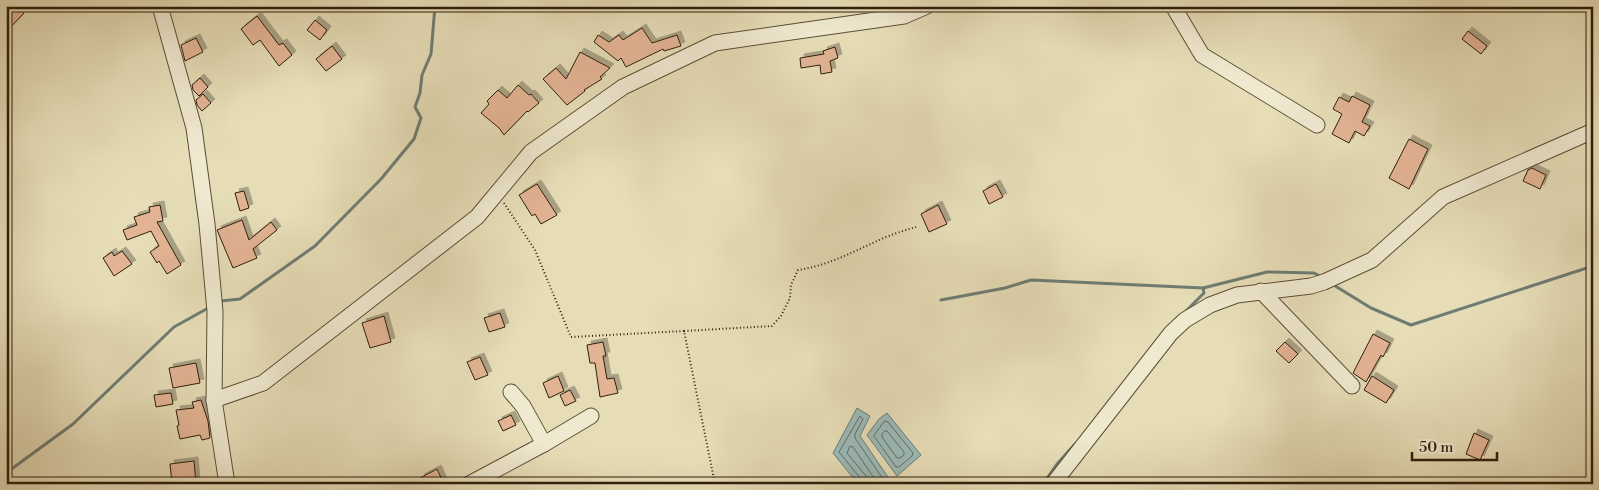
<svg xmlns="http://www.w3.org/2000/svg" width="1599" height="490" viewBox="0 0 1599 490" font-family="'Libre Bodoni',serif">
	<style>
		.water { fill: #9abab8; stroke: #6f7c73 }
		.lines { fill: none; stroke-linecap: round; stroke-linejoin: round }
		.shore { stroke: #646c62; stroke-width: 1 }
		.stream { stroke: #6f7c73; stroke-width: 3 }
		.building { fill: #e3b494; stroke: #2e1f0b; filter: url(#shadow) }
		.minor-casing { stroke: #5c4e36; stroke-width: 17 }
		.path { stroke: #2e1f0b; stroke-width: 2; stroke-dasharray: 1 2.5; stroke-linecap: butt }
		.minor { stroke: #efe9d0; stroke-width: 15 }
	</style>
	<defs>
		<filter id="shadow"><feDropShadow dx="4" dy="-4" stdDeviation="0" flood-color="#0004"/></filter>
	</defs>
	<rect width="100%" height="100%" fill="#e6ddb7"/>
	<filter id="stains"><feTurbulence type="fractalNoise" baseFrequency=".004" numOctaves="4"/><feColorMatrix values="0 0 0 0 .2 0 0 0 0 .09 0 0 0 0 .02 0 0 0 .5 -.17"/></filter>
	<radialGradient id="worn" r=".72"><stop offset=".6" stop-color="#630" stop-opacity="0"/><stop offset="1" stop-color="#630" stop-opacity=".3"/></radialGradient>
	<g class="water">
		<polygon points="857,408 870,416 860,436 890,480 886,484 858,484 833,453"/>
		<polygon points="887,413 921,455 897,476 867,435 879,419"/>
	</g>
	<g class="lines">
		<g class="shore">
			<polygon points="885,421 888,422 913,453 912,456 899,467 896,467 874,436"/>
			<polygon points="885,431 887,431 904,452 904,455 900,458 897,458 882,437 882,434"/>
			<polyline points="862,484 861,479 839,452 860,416 863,419 855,434 855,438 883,479 883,484"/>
			<polyline points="868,484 866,476 847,453 850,446 853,447 876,481 877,484"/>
		</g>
		<g class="stream">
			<polyline points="1332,284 1371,308 1411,325 1593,266"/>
			<polyline points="941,300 1005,288 1031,280 1203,288 1267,272 1314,273 1322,277"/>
			<polyline points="218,303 221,301 240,299 315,246 381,179 414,139 421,118 415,107 420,93 422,75 431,54 435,6"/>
			<polyline points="1183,314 1204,293 1203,288"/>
			<polyline points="6,473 73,424 174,327 210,307"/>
			<polyline points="890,480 894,479 896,484"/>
			<polyline points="1043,484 1057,464 1075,444"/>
		</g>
	</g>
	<g class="building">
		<polygon points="6,6 27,6 22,12 24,13 6,32"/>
		<polygon points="257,16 279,45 283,43 292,55 279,66 260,40 253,45 241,29"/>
		<polygon points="315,20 327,30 320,40 307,30"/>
		<polygon points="642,28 652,43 677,35 681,46 664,51 663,49 626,67 621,58 618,61 594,42 598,35 609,42 619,35 623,40"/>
		<polygon points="1468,31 1487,46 1481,54 1462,39"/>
		<polygon points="196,38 203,52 185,61 181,45"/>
		<polygon points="332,46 342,59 326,71 316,59"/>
		<polygon points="835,47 838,58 830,61 832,72 821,74 820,65 801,68 800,58 824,54 823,51"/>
		<polygon points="580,52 610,68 600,77 602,79 584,90 585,91 567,105 543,79 556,68 566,79"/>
		<polygon points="200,78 208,87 199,96 193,90 192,85"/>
		<polygon points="518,85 529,95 531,94 539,103 528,112 527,111 504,135 499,128 481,113 489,104 487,101 498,90 507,98"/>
		<polygon points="203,94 211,103 202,111 197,105 196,100"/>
		<polygon points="1352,96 1370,105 1362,122 1370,126 1364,136 1355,131 1349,143 1332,134 1342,114 1333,109 1339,97 1349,102"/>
		<polygon points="1409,139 1428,149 1409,189 1389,178"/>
		<polygon points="1532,168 1546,175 1540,189 1523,181 1528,170"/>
		<polygon points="537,184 557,215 541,224 535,214 532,216 519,195"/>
		<polygon points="996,184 1003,197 989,204 983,191"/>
		<polygon points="244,191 249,208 240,211 235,193"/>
		<polygon points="160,205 163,221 157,222 181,265 167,274 159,261 157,263 150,252 159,246 151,231 127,240 123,230 137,225 134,217 150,212 149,207"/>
		<polygon points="938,205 947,224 929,232 921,214"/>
		<polygon points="242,220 249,240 271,222 277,230 253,249 257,258 233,268 217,230"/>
		<polygon points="122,251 132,264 114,276 103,258 112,252 114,256"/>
		<polygon points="500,313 505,327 489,332 484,318"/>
		<polygon points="384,316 391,342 370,348 362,323"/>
		<polygon points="1373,334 1390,343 1383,357 1381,355 1366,382 1353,373"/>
		<polygon points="603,342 606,356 603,356 607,379 614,378 618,393 600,397 595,363 590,363 587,345"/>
		<polygon points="1285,342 1298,354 1289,363 1276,351"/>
		<polygon points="480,357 488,375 475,380 467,362"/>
		<polygon points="196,363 200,383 173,388 169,368"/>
		<polygon points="558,376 564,391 549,398 543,383"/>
		<polygon points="1372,376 1394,390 1386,403 1364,390"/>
		<polygon points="570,390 576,401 565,406 560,395"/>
		<polygon points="171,393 173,404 156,407 154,395"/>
		<polygon points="201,400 208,421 210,438 202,440 200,435 180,439 177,426 179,425 176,410 194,408 192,402"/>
		<polygon points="511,415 516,425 503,431 498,421"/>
		<polygon points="1474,433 1489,440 1480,460 1466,454"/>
		<polygon points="194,461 196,484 172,484 170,464"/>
		<polygon points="437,469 444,484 424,484 420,478"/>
	</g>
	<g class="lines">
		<g class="minor-casing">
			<g id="minor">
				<polyline points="160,6 194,128 207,224 215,311 214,400 227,484"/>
				<polyline points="1173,6 1202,55 1317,125"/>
				<polyline points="1261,291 1352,386"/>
				<polyline points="511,392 523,406 544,444"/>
				<polyline points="214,400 263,383 477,217 531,152 623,87 715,43 904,16 927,6"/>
				<polyline points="469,484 544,444 591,416"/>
				<polyline points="1053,484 1171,333 1185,320 1210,305 1237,295 1311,286 1324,282 1372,260 1443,197 1593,131"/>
			</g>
		</g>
		<g class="path">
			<polyline points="504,203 535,250 571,337 684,331 715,484"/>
			<path d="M684,331L772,326L781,316L790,298L791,285L798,270C831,265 856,250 886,237C896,233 906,230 916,227"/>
		</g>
		<use href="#minor" class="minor"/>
	</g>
	<rect width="1599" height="490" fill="none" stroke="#e6ddb7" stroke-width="25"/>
	<rect x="8" y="8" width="1584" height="475" fill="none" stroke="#2e1f0b" stroke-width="2.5"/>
	<rect x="12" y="12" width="1574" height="465" fill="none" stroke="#2e1f0b"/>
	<path d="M1412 452v8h85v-8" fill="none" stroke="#2e1f0b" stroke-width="2.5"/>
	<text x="1419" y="452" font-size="15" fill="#2e1f0b" stroke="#efe9d0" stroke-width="4" paint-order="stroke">50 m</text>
	<rect width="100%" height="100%" filter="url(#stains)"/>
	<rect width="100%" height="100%" fill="url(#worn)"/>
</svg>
